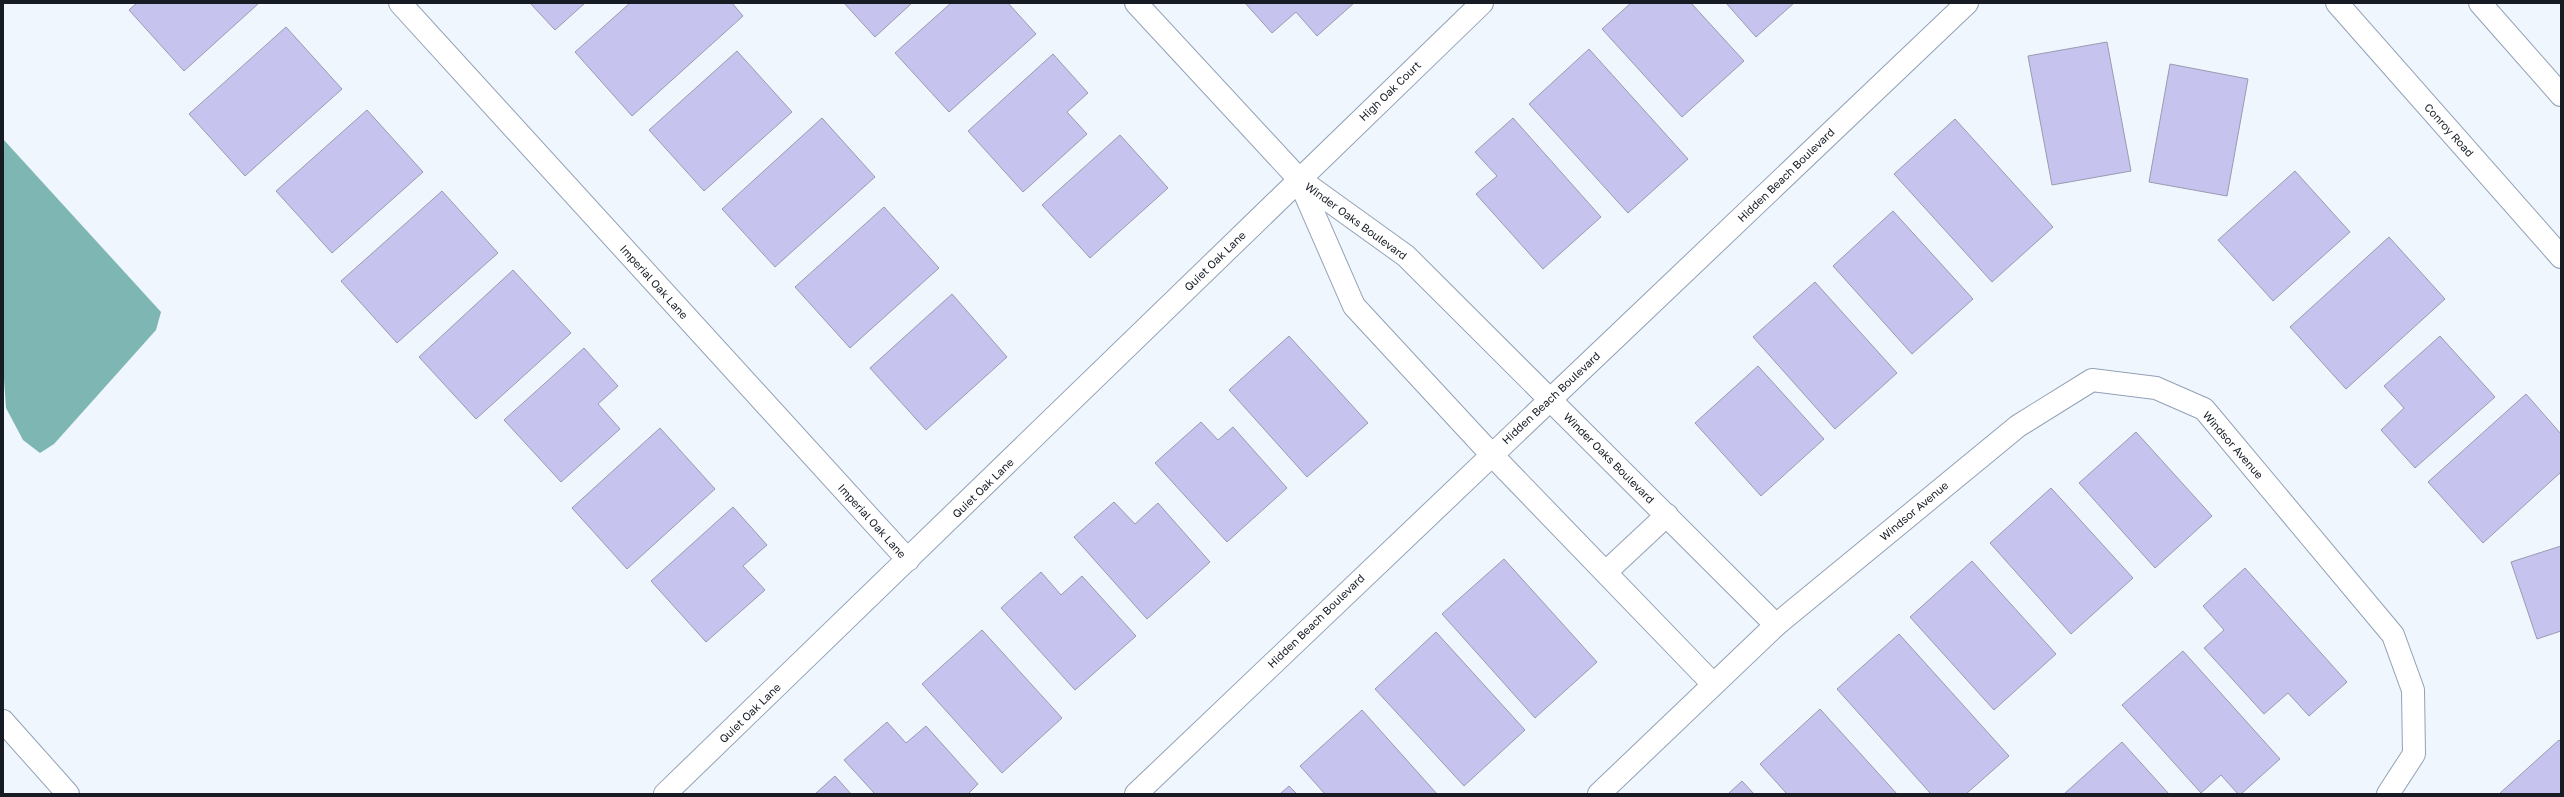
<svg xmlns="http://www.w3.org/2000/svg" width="2564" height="797" viewBox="0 0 2564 797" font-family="'Golos Text',sans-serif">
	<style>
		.water { fill: #7eb6b4 }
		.building { fill: #c6c4ee; stroke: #9a9ab1 }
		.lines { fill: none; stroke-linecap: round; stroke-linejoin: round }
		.minor-casing { stroke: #93a1b5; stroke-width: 24 }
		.secondary-casing { stroke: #93a1b5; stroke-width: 24 }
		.minor { stroke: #fff; stroke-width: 22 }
		.secondary { stroke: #fff; stroke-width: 22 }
		.labels { text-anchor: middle; stroke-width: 3; stroke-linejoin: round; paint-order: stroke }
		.street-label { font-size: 11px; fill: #171c24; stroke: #fff }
	</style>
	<rect width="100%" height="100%" fill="#eff6fe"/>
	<polygon class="water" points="3,139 161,312 156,330 54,444 40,453 23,440 6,408 3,365"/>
	<g class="building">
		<polygon points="137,3 259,3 184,71 129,10"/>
		<polygon points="530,3 585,3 555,30"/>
		<polygon points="630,3 732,3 743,16 632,116 575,52"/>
		<polygon points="844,3 912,3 875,37"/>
		<polygon points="951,3 1008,3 1036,34 949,112 895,53"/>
		<polygon points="1245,3 1354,3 1317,36 1296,12 1272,33"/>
		<polygon points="1631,3 1691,3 1744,61 1682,117 1602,29"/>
		<polygon points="1726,3 1794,3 1756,37"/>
		<polygon points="286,27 342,89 245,176 189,114"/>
		<polygon points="2107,42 2131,171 2052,185 2028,56"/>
		<polygon points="1589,49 1688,159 1628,213 1529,104"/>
		<polygon points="737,51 792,112 704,191 649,130"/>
		<polygon points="1053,54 1088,93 1067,112 1087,134 1023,192 968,131"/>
		<polygon points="2170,64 2248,79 2227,196 2149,182"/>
		<polygon points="367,110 423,172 332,253 276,191"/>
		<polygon points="822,118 875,177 775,267 722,209"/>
		<polygon points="1513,118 1601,217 1543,269 1476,194 1497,176 1475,152"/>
		<polygon points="1955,119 2053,227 1992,282 1894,174"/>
		<polygon points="1120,135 1168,188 1090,258 1042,205"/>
		<polygon points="2295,171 2350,232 2273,301 2218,240"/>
		<polygon points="442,191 498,253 397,343 341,281"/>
		<polygon points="884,207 939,268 850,348 795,287"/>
		<polygon points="1893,211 1973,299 1912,354 1833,266"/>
		<polygon points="2389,237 2445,299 2346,389 2290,327"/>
		<polygon points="513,270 571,333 476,419 419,357"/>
		<polygon points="1815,282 1897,373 1835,429 1753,337"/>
		<polygon points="952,294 1007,357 926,430 870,368"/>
		<polygon points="1289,336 1368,423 1307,477 1229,390"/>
		<polygon points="2440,336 2495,397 2415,468 2381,430 2404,408 2384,386"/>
		<polygon points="584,348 618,386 598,404 620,429 561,482 504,420"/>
		<polygon points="1758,366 1824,439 1761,496 1695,423"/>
		<polygon points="2526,394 2561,434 2561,472 2483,543 2428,482"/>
		<polygon points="1201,422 1218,440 1233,427 1287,488 1227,542 1155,463"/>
		<polygon points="660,428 715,489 627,569 572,508"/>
		<polygon points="2136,432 2212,516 2155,568 2079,483"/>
		<polygon points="2051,488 2133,578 2071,634 1990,543"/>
		<polygon points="1114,502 1135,524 1158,503 1210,562 1147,619 1074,537"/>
		<polygon points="733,507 767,545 743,566 765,590 706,642 651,581"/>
		<polygon points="2561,546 2561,631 2537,639 2511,562"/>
		<polygon points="1504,559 1597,662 1535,718 1442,614"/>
		<polygon points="1972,561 2056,654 1994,710 1910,617"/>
		<polygon points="2245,568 2347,682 2309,716 2288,693 2264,714 2204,648 2224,630 2203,606"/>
		<polygon points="1041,572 1061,595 1082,576 1136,636 1075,690 1001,608"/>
		<polygon points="982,630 1062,718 1002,773 922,684"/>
		<polygon points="1436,632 1525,730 1464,786 1375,689"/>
		<polygon points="1899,634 2009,756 1966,794 1931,794 1837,689"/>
		<polygon points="2183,651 2280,759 2241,794 2238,794 2221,775 2201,793 2122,705"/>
		<polygon points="1820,709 1897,794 1787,794 1760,764"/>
		<polygon points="1362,710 1437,794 1325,794 1300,766"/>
		<polygon points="887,722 906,743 926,726 978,784 968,794 875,794 844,760"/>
		<polygon points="2559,740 2561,742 2561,794 2499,794"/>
		<polygon points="2122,742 2169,794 2064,794"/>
		<polygon points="835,776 851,794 815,794"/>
		<polygon points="1742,781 1754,794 1728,794"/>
		<polygon points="1289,786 1297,794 1280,794"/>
	</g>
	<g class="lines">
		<g class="minor-casing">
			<g id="minor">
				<polyline points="400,3 908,560"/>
				<polyline points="1136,3 1299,179 1406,256 1776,625"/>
				<polyline points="1299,180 1354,306 1491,454 1713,684"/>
				<polyline points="1606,572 1667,515"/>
				<polyline points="3,721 68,794"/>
				<polyline points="665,794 1482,3"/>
				<polyline points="1136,794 1967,3"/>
				<polyline points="1599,794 1776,625 2018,426 2092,380 2156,388 2204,409 2393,635 2413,690 2414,754 2388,794"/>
			</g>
		</g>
		<g class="secondary-casing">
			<g id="secondary">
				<polyline points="2337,3 2561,257"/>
				<polyline points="2480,3 2561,95"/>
			</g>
		</g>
		<use href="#minor" class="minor"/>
		<use href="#secondary" class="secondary"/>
	</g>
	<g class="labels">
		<g class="street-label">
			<text transform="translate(1390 91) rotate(-44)" y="4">High Oak Court</text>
			<text transform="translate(2449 130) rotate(48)" y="4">Conroy Road</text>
			<text transform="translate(1786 175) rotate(-44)" y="4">Hidden Beach Boulevard</text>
			<text transform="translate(1356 221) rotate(36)" y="4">Winder Oaks Boulevard</text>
			<text transform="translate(1215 261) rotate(-44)" y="4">Quiet Oak Lane</text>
			<text transform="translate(654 282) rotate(48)" y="4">Imperial Oak Lane</text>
			<text transform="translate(1551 398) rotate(-43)" y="4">Hidden Beach Boulevard</text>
			<text transform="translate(2233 445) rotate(49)" y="4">Windsor Avenue</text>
			<text transform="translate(1609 458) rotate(45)" y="4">Winder Oaks Boulevard</text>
			<text transform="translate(983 488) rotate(-44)" y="4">Quiet Oak Lane</text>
			<text transform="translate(1914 511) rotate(-40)" y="4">Windsor Avenue</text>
			<text transform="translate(872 521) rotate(48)" y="4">Imperial Oak Lane</text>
			<text transform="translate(1316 621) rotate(-44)" y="4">Hidden Beach Boulevard</text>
			<text transform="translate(750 713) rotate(-44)" y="4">Quiet Oak Lane</text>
		</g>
	</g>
	<rect width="2564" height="797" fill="none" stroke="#171c24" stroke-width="8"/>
</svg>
